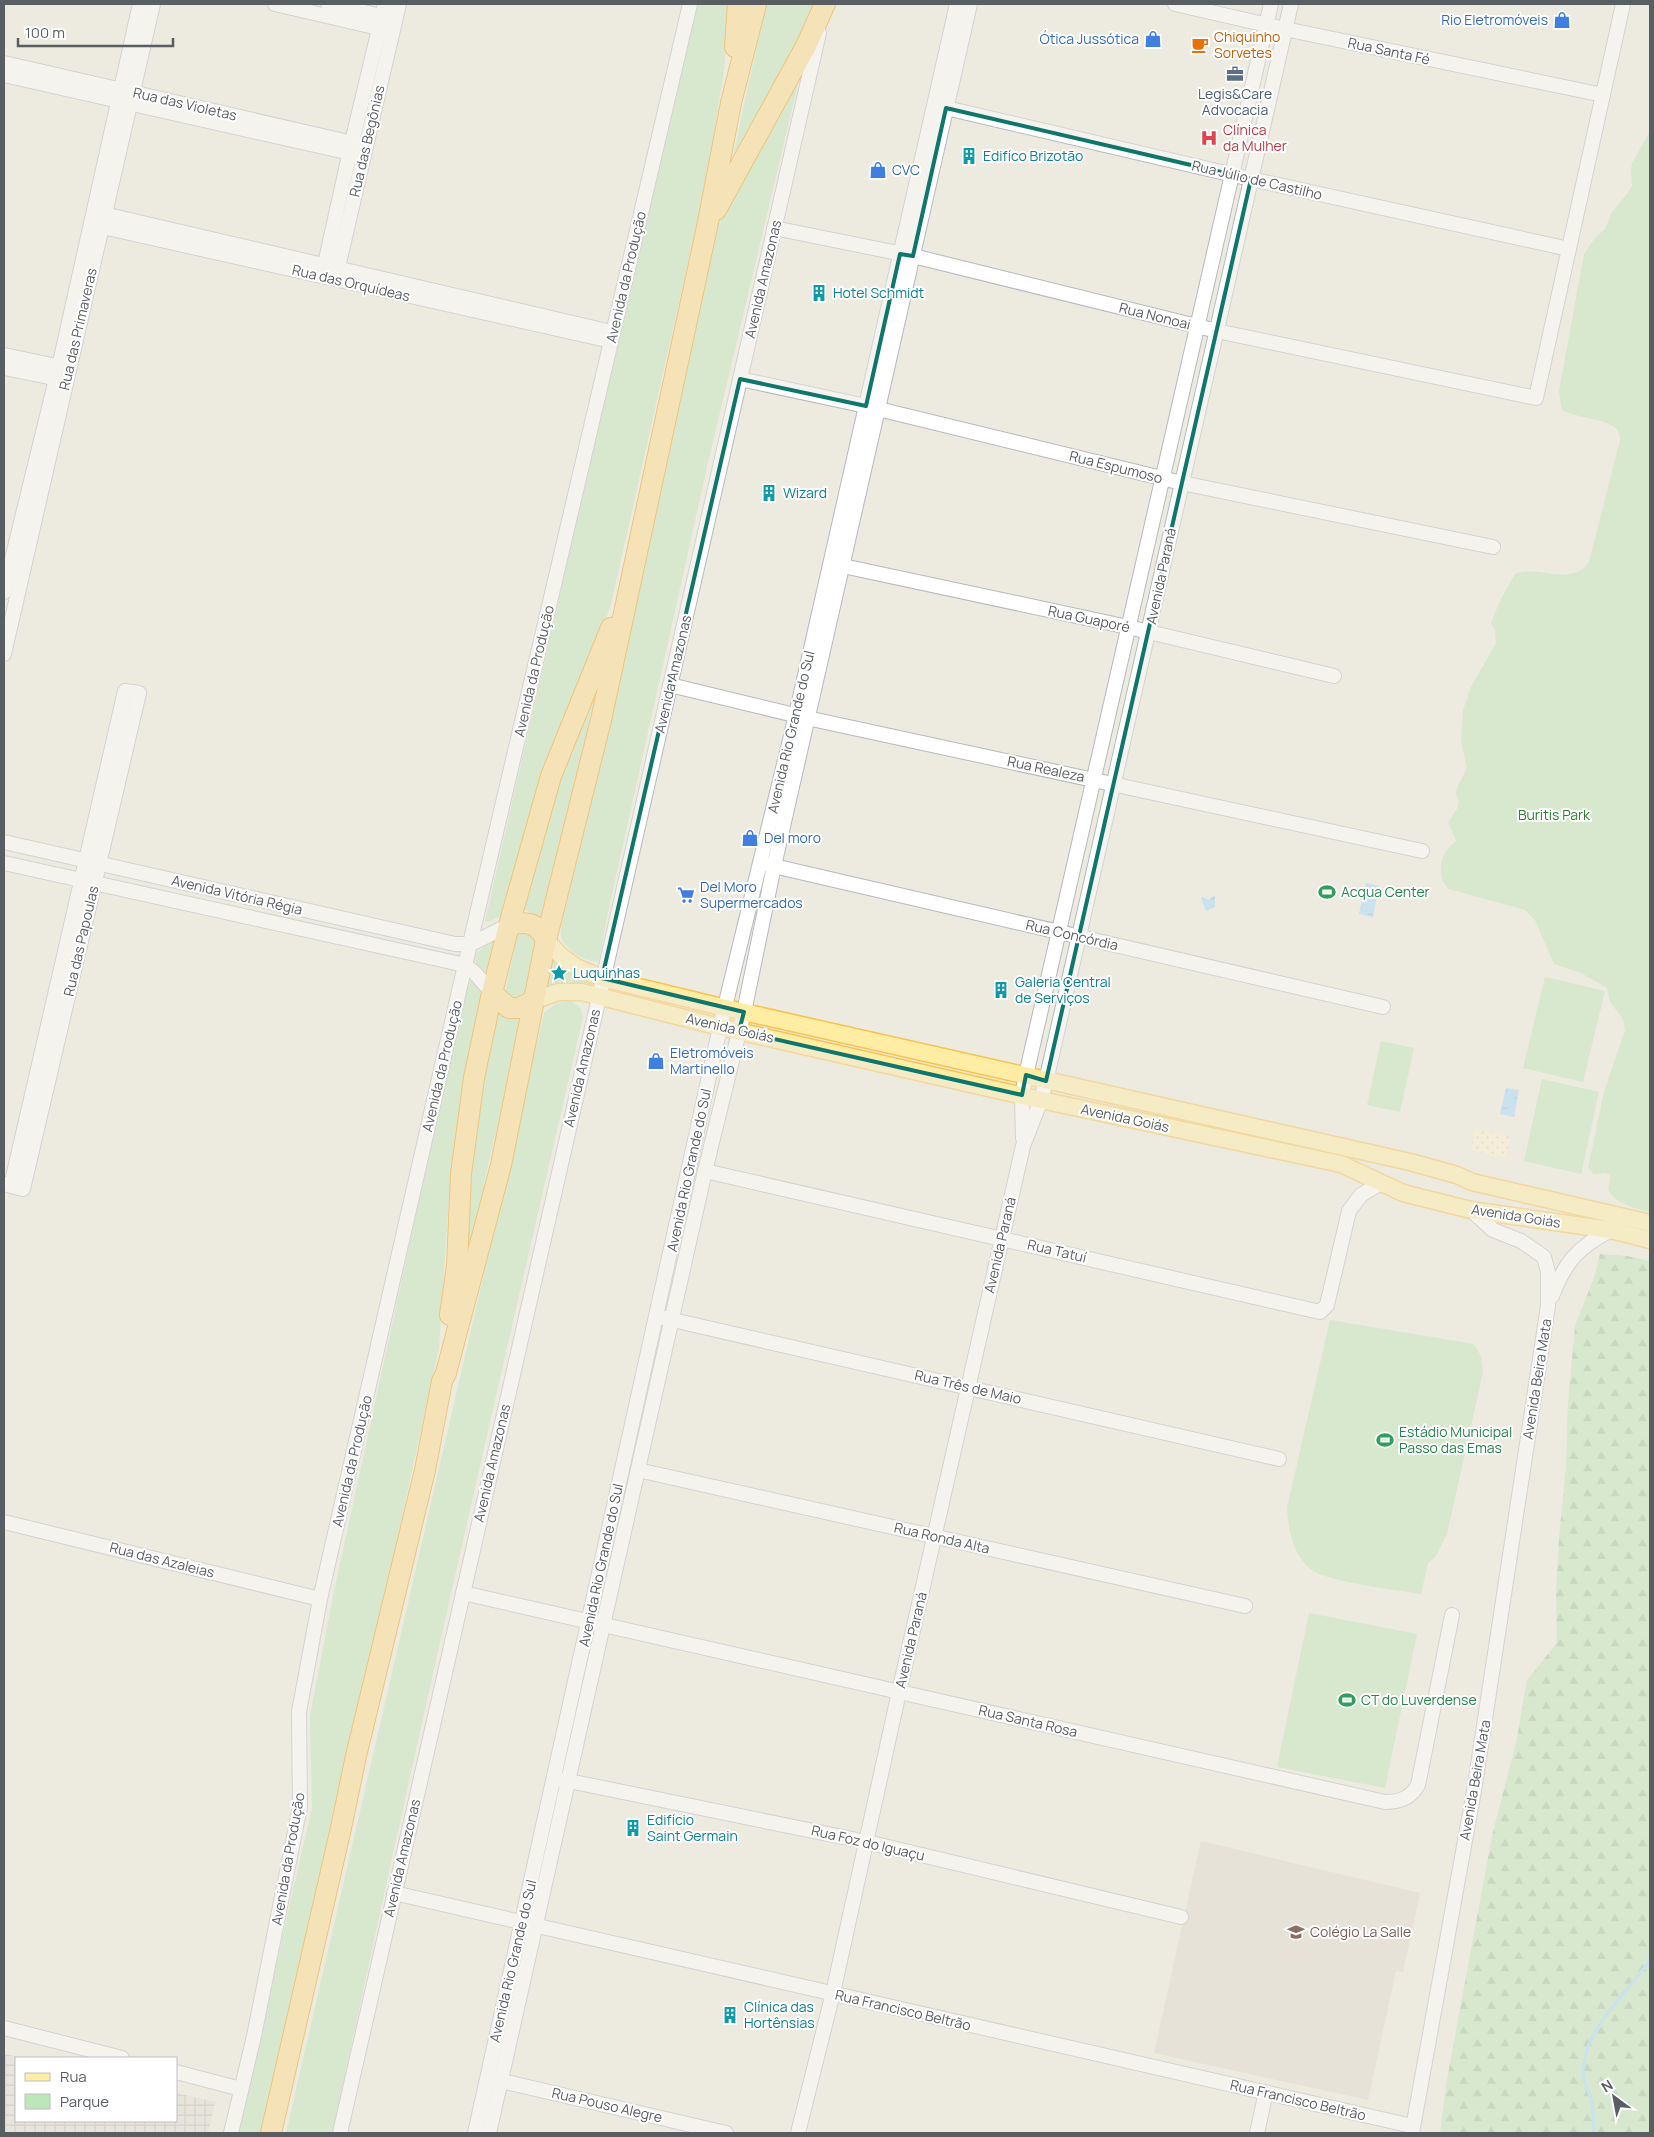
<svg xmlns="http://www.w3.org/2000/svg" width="1654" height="2137" viewBox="0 0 1654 2137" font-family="Manrope,sans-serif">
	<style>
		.industrial { fill: url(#industrial-grid) }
		.education { fill: #ddd9cf }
		.green { fill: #bde6bb }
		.forest { fill: url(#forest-firs) }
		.sand { fill: url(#sand-dots) }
		.water { fill: url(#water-ripples) }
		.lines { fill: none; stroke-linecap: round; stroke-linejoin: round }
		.stream { stroke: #9fd8ff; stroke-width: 3 }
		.minor-casing { stroke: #b6b9be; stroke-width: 16 }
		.major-casing { stroke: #f8c24f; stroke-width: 19 }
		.highway-casing { stroke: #ee9b00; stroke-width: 22 }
		.minor { stroke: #fff; stroke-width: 14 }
		.major { stroke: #ffeda4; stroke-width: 16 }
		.highway { stroke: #ffdc86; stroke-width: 20 }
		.marked { fill: none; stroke: #0f766e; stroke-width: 4; stroke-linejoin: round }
		.labels { text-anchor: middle; stroke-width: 4; stroke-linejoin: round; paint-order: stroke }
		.shop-label { font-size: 14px; fill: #366cbe; stroke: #fff; text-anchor: start }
		.food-label { font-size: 14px; fill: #c56008; stroke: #fff; text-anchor: start }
		.street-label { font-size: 14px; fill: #595e62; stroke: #fff }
		.service-label { font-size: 14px; fill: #4e5e75; stroke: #fff }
		.health-label { font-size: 14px; fill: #be3a42; stroke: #fff; text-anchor: start }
		.culture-label { font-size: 14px; fill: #0d838f; stroke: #fff; text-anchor: start }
		.park-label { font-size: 14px; fill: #2f8330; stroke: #fff }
		.leisure-label { font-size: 14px; fill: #27864d; stroke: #fff; text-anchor: start }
		.education-label { font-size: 14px; fill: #785e54; stroke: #fff; text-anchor: start }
	</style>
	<defs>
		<pattern id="industrial-grid" width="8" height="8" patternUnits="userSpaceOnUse" patternTransform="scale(1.25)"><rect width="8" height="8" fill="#e0ddd8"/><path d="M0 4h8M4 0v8" fill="none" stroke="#b9b6b3"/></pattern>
		<pattern id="forest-firs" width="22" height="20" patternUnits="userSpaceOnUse" patternTransform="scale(1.25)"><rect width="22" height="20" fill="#bde6bb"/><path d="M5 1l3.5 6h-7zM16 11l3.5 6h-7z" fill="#9dbe9b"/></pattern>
		<pattern id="sand-dots" width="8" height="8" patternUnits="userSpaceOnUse" patternTransform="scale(1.25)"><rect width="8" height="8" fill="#fcefcd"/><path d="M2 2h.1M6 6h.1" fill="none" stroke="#dacfb3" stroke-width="1.8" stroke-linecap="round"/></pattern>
		<pattern id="water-ripples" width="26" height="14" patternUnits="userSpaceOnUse" patternTransform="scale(1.25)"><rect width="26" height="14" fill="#9fd8ff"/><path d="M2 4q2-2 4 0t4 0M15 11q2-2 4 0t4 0" fill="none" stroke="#85b2d2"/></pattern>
	</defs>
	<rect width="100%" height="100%" fill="#edeae0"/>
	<polygon class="industrial" points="4,2054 22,2058 16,2058 16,2121 176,2121 176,2093 215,2102 208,2133 4,2133"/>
	<polygon class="education" points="1201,1841 1420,1893 1403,1972 1396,1971 1368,2100 1154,2053"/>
	<g class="green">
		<polygon points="695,4 730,4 724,70 708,174 611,604 506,913 489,922 485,921"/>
		<path d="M766,4H817L707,467L608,912L599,961C587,964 567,950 562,939C560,936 561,930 561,927L617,688Z"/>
		<path d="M1650,131V1212C1636,1209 1615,1203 1608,1190L1610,1180V1175L1605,1173L1594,1174L1588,1168L1604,1092L1625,1030L1623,1019L1610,1002L1607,988L1581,973L1554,964L1535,920L1525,910L1449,889C1438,880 1439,861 1447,850C1449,847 1453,844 1456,841L1448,822L1457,809L1459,802L1456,793L1458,786L1467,768L1461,741L1463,710L1471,687L1496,643L1495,630L1491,623L1500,601L1515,574C1540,564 1571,588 1589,562L1620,440C1620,434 1618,429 1613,426C1599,418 1577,418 1562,410L1559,391L1584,254L1595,238L1605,229L1612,212L1629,191L1632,186L1631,171L1632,163Z"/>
		<polygon points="607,667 543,918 525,910 531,869 563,760"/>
		<polygon points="523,928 540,939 530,998 504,998 518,931"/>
		<path d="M502,935L489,985C481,974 473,968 476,953Z"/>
		<polygon points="553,957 595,979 594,987 566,982 546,988"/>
		<polygon points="1545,977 1605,991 1583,1082 1523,1068"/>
		<polygon points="467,980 473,981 486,996 450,1182 439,1348 347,1768 263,2133 237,2133 312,1808 310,1716 333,1596"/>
		<path d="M571,1001L580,1007L583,1017C498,1388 411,1760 333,2133H286L544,1013L557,1003Z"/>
		<polygon points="495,1005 524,1011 487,1170 464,1293 462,1222"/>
		<polygon points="1381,1041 1414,1048 1400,1112 1367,1105"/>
		<polygon points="1542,1079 1599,1092 1581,1174 1524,1161"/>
		<path d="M1330,1320L1474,1344L1481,1356L1483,1372L1447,1534L1436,1556L1428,1563L1421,1594C1398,1590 1324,1582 1309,1568C1293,1554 1288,1528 1287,1508Z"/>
		<polygon points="1309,1613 1417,1634 1385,1788 1277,1767"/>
	</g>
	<polygon class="forest" points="1600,1254 1627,1256 1650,1261 1650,2133 1440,2133 1446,2085 1492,1836 1516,1743 1527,1680 1557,1643 1556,1592 1559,1538 1566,1467 1568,1402 1575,1326 1595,1275"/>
	<polygon class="sand" points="1475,1129 1511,1137 1506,1158 1471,1150"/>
	<g class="water">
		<polygon points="1366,883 1379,886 1373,917 1359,914"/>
		<polygon points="1215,895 1215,907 1206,911 1201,898 1203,897 1209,900"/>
		<polygon points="1506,1088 1519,1090 1514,1117 1500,1114"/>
	</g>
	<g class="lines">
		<path class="stream" d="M1594,2133C1593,2122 1594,2109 1591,2099C1589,2091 1583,2082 1583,2073C1583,2029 1627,1994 1650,1960"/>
		<g class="minor-casing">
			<g id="minor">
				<polyline points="275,4 387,30"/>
				<polyline points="328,4 390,18"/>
				<polyline points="1175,4 1285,29 1603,95"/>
				<polyline points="4,63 366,146"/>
				<polyline points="4,75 364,156"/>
				<polyline points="946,108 1251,179 1569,249"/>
				<polyline points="95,212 607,331"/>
				<polyline points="94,225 611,341"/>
				<polyline points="774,228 913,256 1217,331 1536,398 1623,4"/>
				<polyline points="323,273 352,142 385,4"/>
				<polyline points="336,276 399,4"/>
				<polyline points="4,355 66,368"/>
				<polyline points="4,368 64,380"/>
				<polyline points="740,379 866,406 1182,483 1493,547"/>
				<polyline points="843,566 1128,627 1334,676"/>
				<polyline points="4,592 59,367 140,4"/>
				<polyline points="4,654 153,4"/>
				<polyline points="670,685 807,718 1422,851"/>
				<polyline points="4,842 455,944 471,944 509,925"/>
				<polyline points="4,863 465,965 475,973 492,993"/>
				<polyline points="765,864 1383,1007"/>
				<polyline points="1023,1138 1022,1095 1026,1075 1271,4"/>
				<polyline points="705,1171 1320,1312 1327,1305 1349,1211 1361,1195 1381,1183"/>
				<polyline points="4,1184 23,1189 139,693 125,691 11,1186"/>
				<path d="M1552,1296C1565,1262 1578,1247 1611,1230"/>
				<polyline points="664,1318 1279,1459"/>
				<polyline points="638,1470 1245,1606"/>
				<polyline points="4,1522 320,1599"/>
				<path d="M463,1593L1385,1802C1400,1802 1411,1798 1418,1785L1452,1615"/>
				<polyline points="559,1779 867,1842 1181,1917"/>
				<polyline points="394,1893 1412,2126"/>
				<polyline points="4,2028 122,2058"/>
				<polyline points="176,2072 241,2089"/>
				<polyline points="493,2079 726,2133"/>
				<polyline points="231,2133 254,2036 300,1807 299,1712 320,1599 465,965 690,4"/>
				<polyline points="340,2133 819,33"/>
				<polyline points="475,2133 720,1027 796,715 957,4"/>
				<polyline points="489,2133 705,1171 744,1012 774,866 970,4"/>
				<polyline points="798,2133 833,1993 899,1692 1023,1146 1041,1100 1046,1081 1291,4"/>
				<polyline points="1257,2133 1266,2092"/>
				<polyline points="1412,2133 1474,1791 1548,1306 1548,1272 1544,1257 1521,1241 1493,1230 1471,1210"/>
			</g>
		</g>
		<g class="major-casing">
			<g id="major">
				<polyline points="546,940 561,956 576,967 602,978 726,1008 1410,1162 1457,1175 1472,1182 1650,1223"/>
				<polyline points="533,1001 558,992 582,992 720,1027 1041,1100 1341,1164 1403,1193 1471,1210 1611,1230 1650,1240"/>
			</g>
		</g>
		<g class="highway-casing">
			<g id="highway">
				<polyline points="735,47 738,4"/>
				<polyline points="716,210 806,46 825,4"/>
				<path d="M509,925C527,921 537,922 546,940"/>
				<polyline points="492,993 509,1008 519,1008 533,1001"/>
				<polyline points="450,1315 457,1266 461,1174 474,1078 492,993 509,925 551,776 611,628"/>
				<polyline points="271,2133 341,1828 356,1756 425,1470 442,1381 446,1373 501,1165 546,940 601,720 707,227 731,103 756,4"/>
			</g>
		</g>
		<use href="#minor" class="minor"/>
		<use href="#major" class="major"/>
		<use href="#highway" class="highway"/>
	</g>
	<path d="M0 0H1654V2137H0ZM946,108L1251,179L1046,1081L1026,1075L1022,1095L739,1031L744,1012L602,978L740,379L866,406L900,254L913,256Z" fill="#edeae0" fill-opacity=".55" fill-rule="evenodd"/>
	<path class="marked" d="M946,108L1251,179L1046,1081L1026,1075L1022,1095L739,1031L744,1012L602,978L740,379L866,406L900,254L913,256Z"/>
	<defs>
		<g id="shop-bare" transform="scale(1.35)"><path d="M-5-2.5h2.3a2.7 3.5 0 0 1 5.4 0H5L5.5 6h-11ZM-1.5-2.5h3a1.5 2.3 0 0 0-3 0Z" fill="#3f7fe0" stroke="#fff" stroke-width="2.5" paint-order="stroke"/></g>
		<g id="cafe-bare" transform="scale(1.35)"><path d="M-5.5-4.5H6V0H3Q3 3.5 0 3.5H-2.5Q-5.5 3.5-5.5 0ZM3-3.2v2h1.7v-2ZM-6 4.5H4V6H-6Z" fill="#e8710a" stroke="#fff" stroke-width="2.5" paint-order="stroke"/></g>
		<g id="office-bare" transform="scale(1.35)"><path d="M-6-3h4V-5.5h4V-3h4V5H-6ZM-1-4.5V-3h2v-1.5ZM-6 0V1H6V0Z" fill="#5c6f8a" stroke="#fff" stroke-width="2.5" paint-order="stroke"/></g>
		<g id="hospital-bare" transform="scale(1.35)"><path d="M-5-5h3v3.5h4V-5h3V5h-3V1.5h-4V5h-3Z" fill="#e0444e" stroke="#fff" stroke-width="2.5" paint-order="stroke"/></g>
		<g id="building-bare" transform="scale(1.35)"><path d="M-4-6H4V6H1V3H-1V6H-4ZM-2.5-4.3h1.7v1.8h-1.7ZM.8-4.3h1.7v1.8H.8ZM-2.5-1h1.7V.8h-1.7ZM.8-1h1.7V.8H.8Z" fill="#0f9aa8" stroke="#fff" stroke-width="2.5" paint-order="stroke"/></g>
		<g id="stadium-bare" transform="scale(1.35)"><path d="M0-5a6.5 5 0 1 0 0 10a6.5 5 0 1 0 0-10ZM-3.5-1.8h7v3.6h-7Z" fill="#2e9e5b" stroke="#fff" stroke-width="2.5" paint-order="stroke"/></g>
		<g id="supermarket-bare" transform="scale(1.35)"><path d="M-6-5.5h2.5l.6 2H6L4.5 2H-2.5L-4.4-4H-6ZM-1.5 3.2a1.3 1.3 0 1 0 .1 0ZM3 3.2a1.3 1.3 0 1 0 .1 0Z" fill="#3f7fe0" stroke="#fff" stroke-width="2.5" paint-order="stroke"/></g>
		<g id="sight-bare" transform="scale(1.35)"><path d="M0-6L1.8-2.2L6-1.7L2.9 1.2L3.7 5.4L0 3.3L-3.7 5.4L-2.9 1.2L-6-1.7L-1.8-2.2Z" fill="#0f9aa8" stroke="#fff" stroke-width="2.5" paint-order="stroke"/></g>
		<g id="school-bare" transform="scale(1.35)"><path d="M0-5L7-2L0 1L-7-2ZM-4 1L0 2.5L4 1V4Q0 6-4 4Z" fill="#8d6e63" stroke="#fff" stroke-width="2.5" paint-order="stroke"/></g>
	</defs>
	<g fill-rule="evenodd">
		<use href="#shop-bare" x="1562" y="20"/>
		<use href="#shop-bare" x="1153" y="39"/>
		<use href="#cafe-bare" x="1200" y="45"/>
		<use href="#office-bare" x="1235" y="74"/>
		<use href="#hospital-bare" x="1209" y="138"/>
		<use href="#building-bare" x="969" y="156"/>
		<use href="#shop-bare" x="878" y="170"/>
		<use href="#building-bare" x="819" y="293"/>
		<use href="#building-bare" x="769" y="493"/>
		<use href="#shop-bare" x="750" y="838"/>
		<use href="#stadium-bare" x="1327" y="892"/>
		<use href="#supermarket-bare" x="686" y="895"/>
		<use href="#sight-bare" x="559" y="973"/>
		<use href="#building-bare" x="1001" y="990"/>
		<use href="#shop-bare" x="656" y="1061"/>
		<use href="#stadium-bare" x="1385" y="1440"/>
		<use href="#stadium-bare" x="1347" y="1700"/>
		<use href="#building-bare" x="633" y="1828"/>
		<use href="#school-bare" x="1296" y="1932"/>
		<use href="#building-bare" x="730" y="2015"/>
	</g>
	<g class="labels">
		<g class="shop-label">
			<text x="1548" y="25" text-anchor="end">Rio Eletromóveis</text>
			<text x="1139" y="44" text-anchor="end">Ótica Jussótica</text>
			<text x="892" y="175">CVC</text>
			<text x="764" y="843">Del moro</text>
			<text x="700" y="892">Del Moro<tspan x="700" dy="16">Supermercados</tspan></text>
			<text x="670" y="1058">Eletromóveis<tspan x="670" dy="16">Martinello</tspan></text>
		</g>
		<g class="food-label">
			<text x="1214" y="42">Chiquinho<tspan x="1214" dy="16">Sorvetes</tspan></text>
		</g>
		<g class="street-label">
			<text transform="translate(1389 51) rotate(12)" y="5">Rua Santa Fé</text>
			<text transform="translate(185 104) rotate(13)" y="5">Rua das Violetas</text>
			<text transform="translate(367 141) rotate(-77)" y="5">Rua das Begônias</text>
			<text transform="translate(1257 180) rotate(13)" y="5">Rua Júlio de Castilho</text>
			<text transform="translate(626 277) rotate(-77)" y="5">Avenida da Produção</text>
			<text transform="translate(763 279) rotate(-77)" y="5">Avenida Amazonas</text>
			<text transform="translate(351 283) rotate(13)" y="5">Rua das Orquídeas</text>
			<text transform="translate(1155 316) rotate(14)" y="5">Rua Nonoai</text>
			<text transform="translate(78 329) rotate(-77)" y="5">Rua das Primaveras</text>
			<text transform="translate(1116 467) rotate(14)" y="5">Rua Espumoso</text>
			<text transform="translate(1161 576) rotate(-78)" y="5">Avenida Paraná</text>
			<text transform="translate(1089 619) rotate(12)" y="5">Rua Guaporé</text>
			<text transform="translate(534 671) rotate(-77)" y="5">Avenida da Produção</text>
			<text transform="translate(673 674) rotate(-77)" y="5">Avenida Amazonas</text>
			<text transform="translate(791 732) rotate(-77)" y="5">Avenida Rio Grande do Sul</text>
			<text transform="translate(1046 769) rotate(12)" y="5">Rua Realeza</text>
			<text transform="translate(237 895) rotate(13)" y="5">Avenida Vitória Régia</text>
			<text transform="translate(1072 935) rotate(13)" y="5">Rua Concórdia</text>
			<text transform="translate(81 941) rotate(-77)" y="5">Rua das Papoulas</text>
			<text transform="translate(730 1028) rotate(13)" y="5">Avenida Goiás</text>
			<text transform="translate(442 1066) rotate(-77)" y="5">Avenida da Produção</text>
			<text transform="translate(582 1068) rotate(-77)" y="5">Avenida Amazonas</text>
			<text transform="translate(1125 1118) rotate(12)" y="5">Avenida Goiás</text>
			<text transform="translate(689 1170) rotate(-78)" y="5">Avenida Rio Grande do Sul</text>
			<text transform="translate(1516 1216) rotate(9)" y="5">Avenida Goiás</text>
			<text transform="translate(1000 1245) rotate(-77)" y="5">Avenida Paraná</text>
			<text transform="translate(1057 1251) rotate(13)" y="5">Rua Tatuí</text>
			<text transform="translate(1537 1379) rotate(-81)" y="5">Avenida Beira Mata</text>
			<text transform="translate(968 1387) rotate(13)" y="5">Rua Três de Maio</text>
			<text transform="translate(352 1461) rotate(-77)" y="5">Avenida da Produção</text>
			<text transform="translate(492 1463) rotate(-77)" y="5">Avenida Amazonas</text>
			<text transform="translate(942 1538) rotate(13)" y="5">Rua Ronda Alta</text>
			<text transform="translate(162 1560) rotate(14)" y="5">Rua das Azaleias</text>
			<text transform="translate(601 1565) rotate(-78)" y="5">Avenida Rio Grande do Sul</text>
			<text transform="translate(911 1640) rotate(-77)" y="5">Avenida Paraná</text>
			<text transform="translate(1028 1721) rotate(13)" y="5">Rua Santa Rosa</text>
			<text transform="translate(1475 1780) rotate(-80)" y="5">Avenida Beira Mata</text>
			<text transform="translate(868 1843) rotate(13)" y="5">Rua Foz do Iguaçu</text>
			<text transform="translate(402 1858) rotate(-77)" y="5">Avenida Amazonas</text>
			<text transform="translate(288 1859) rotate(-80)" y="5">Avenida da Produção</text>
			<text transform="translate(513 1961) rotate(-77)" y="5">Avenida Rio Grande do Sul</text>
			<text transform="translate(903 2010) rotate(13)" y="5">Rua Francisco Beltrão</text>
			<text transform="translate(1298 2100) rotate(13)" y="5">Rua Francisco Beltrão</text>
			<text transform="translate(607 2105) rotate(13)" y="5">Rua Pouso Alegre</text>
		</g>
		<g class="service-label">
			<text x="1235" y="99">Legis&amp;Care<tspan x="1235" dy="16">Advocacia</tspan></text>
		</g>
		<g class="health-label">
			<text x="1223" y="135">Clínica<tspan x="1223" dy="16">da Mulher</tspan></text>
		</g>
		<g class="culture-label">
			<text x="983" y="161">Edifíco Brizotão</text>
			<text x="833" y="298">Hotel Schmidt</text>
			<text x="783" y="498">Wizard</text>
			<text x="573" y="978">Luquinhas</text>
			<text x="1015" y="987">Galeria Central<tspan x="1015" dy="16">de Serviços</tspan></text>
			<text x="647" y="1825">Edifício<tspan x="647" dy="16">Saint Germain</tspan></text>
			<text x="744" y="2012">Clínica das<tspan x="744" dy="16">Hortênsias</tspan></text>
		</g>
		<g class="park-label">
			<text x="1554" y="820">Buritis Park</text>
		</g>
		<g class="leisure-label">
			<text x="1341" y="897">Acqua Center</text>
			<text x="1399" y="1437">Estádio Municipal<tspan x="1399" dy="16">Passo das Emas</tspan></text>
			<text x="1361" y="1705">CT do Luverdense</text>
		</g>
		<g class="education-label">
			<text x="1310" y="1937">Colégio La Salle</text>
		</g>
	</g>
	<rect width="1654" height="2137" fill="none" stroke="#595e62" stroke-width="10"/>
	<rect x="15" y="2057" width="162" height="65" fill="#ffffff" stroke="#bdbfc0"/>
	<rect x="25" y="2073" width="25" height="8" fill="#ffeda4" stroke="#bdbfc0"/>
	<text x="60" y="2082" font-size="15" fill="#595e62">Rua</text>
	<rect x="25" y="2094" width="25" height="15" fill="#bde6bb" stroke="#bdbfc0"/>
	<text x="60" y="2107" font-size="15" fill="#595e62">Parque</text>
	<g transform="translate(1614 2097) rotate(328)" stroke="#ffffff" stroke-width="4" paint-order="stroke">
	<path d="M0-4L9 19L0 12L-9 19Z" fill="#595e62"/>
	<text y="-8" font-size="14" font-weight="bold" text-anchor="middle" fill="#595e62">N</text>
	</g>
	<path d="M18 38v8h155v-8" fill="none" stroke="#595e62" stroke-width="2.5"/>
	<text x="25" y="38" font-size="15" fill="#595e62" stroke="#ffffff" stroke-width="4" paint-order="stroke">100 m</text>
</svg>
